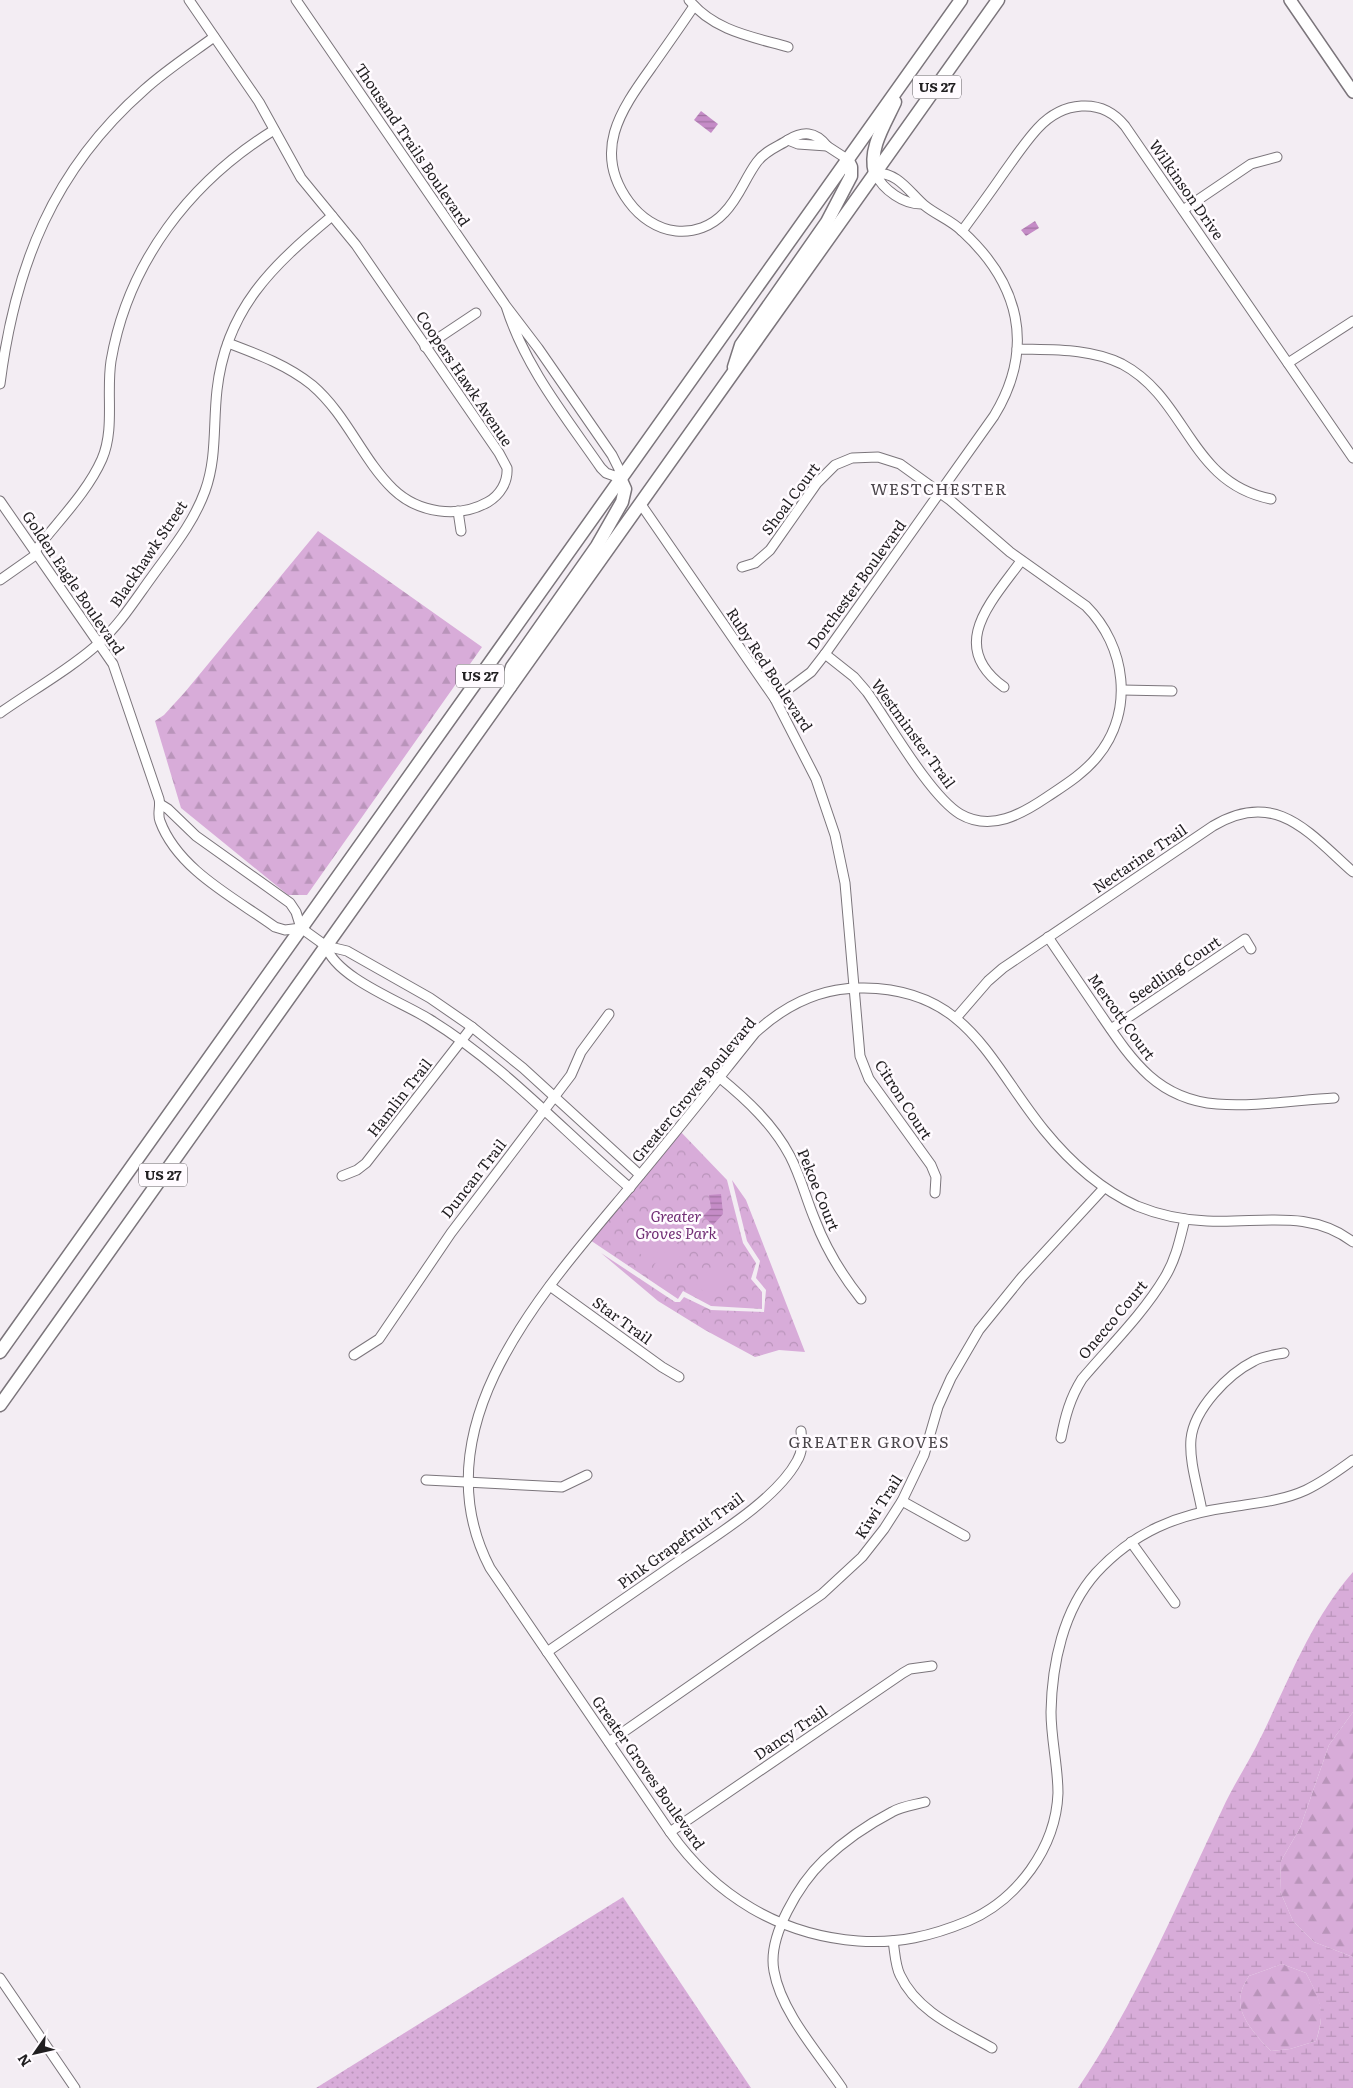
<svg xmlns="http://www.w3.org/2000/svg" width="1353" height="2088" viewBox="0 0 1353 2088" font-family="Literata,serif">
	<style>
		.grass { fill: url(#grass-dots) }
		.forest { fill: url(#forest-firs) }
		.wetland { fill: url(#wetland-marsh); fill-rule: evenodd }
		.park { fill: url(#park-crowns) }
		.garden { fill: #d8acd9 }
		.water { fill: url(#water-rules) }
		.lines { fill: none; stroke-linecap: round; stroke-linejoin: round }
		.minor-casing { stroke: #7b757b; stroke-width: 11 }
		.major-casing { stroke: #7b757b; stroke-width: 14 }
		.highway-casing { stroke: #7b757b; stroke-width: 15 }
		.minor { stroke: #fff; stroke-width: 9 }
		.major { stroke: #fff; stroke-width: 11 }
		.highway { stroke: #fff; stroke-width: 12 }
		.labels { text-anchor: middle; stroke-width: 5; stroke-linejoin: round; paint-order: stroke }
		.shield { fill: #fffbff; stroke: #636063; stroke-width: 1 }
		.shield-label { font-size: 14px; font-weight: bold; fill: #201e20 }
		.street-label { font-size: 15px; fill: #201e20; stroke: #fffbff }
		.park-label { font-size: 15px; font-style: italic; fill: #702d74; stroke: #fffbff }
		.neighbourhood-label { font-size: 16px; letter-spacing: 1px; fill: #4a454a; stroke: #fffbff }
	</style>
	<defs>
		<pattern id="grass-dots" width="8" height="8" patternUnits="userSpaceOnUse" patternTransform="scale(1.25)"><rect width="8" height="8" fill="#d8acd9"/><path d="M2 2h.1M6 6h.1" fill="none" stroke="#b994ba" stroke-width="1.8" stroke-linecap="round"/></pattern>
		<pattern id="forest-firs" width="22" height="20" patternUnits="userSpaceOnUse" patternTransform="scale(1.25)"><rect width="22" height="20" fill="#d8acd9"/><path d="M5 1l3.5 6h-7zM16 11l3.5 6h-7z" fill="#b994ba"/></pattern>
		<pattern id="wetland-marsh" width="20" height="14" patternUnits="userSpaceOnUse" patternTransform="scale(1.25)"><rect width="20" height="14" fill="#d8acd9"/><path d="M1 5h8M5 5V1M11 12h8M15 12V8" fill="none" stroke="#b994ba"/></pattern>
		<pattern id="park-crowns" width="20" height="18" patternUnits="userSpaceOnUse" patternTransform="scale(1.25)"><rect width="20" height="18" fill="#d8acd9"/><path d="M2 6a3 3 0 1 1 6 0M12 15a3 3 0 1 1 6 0" fill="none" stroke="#b994ba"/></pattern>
		<pattern id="water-rules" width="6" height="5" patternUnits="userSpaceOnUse" patternTransform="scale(1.25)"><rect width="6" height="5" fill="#c58cc7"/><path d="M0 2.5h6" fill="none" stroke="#a072a1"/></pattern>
	</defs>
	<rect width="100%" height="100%" fill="#f3edf3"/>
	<polygon class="grass" points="623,1897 751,2088 316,2088"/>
	<g class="forest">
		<polygon points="318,531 482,647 307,895 288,895 181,808 155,721 164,715 185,692"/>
		<polygon points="1353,1712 1353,1957 1314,1942 1293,1921 1280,1891 1281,1861 1300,1828 1329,1745"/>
		<path d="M1282,1964L1306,1973C1321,2002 1326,2008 1316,2041L1290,2049L1271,2051C1258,2038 1235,2014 1241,1994C1242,1987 1246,1981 1249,1976Z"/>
	</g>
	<path class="wetland" d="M1353,1572V1712L1329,1745L1300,1828L1281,1861L1280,1891L1293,1921L1314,1942L1353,1957V2088H1078C1137,2001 1177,1904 1222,1810C1232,1788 1245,1768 1256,1747C1286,1688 1309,1622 1353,1572ZM1282,1964L1306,1973C1320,2000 1326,2011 1316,2041L1290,2049L1271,2051C1258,2038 1235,2014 1241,1994C1242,1987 1246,1981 1249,1976Z"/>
	<g class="park">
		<polygon points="679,1130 727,1180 743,1243 756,1263 751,1279 762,1292 762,1309 711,1306 683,1291 678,1299 587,1238"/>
		<polygon points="732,1180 746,1200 805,1352 779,1350 755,1357 705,1330 658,1301 601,1253 675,1302 680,1302 684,1297 711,1310 764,1312 766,1290 756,1278 760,1261 747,1241"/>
	</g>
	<g class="garden">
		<polygon points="658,1229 670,1237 650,1262 639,1253"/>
		<polygon points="674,1241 685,1250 665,1274 654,1265"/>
		<polygon points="718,1259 734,1273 712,1299 696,1285"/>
	</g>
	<g class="water">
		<polygon points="701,111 718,124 711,133 694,120"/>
		<polygon points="1035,221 1039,228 1026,236 1021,230"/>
		<polygon points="721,1194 723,1214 713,1225 703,1216 711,1208 709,1195"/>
	</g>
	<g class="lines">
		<g class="minor-casing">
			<g id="minor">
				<path d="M189,0L259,102L301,178L356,245L499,453L507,468C508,482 500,495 488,502C458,519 418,513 393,489C362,459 347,415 312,385C287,365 257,354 228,343"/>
				<path d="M296,0L506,306L538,348L612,455L619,469L620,478L606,473L601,468C565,416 525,367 506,306"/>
				<path d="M689,0C714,31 753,37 788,47"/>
				<path d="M694,6C680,27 665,48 651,68C620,111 592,152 629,202C640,217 657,229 676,231C694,233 712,226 724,213C739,198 745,178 757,162C765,151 777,147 788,140C803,131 815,131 827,146"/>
				<polyline points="788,140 798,144 827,146 847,159"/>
				<polyline points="1183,210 1251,164 1277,157"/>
				<path d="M962,231C976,212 990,193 1003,174C1014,159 1025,142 1038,128C1062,102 1101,96 1125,126L1353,458"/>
				<polyline points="425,347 476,313"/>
				<path d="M1017,349C1052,350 1090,348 1122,364C1188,399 1189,483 1271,499"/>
				<polyline points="1288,363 1353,321"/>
				<path d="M0,384C15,266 53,170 144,90C166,70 191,54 214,37"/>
				<path d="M0,501L113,664L159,799C161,806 157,814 160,821C178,870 235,898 275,927L285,930L301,928"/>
				<polyline points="640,503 775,699 816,779 835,835 845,883 860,1056 869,1079 931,1165 936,1177 935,1193"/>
				<polyline points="458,511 461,531"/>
				<path d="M35,551C57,522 87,493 102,459C115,429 106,393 111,361C128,262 190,182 274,130"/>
				<path d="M742,567L755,563L770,550L817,483L835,465L852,458L878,457L900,464L950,500L1010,552L1086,606C1126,646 1135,711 1097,757C1083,774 1065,785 1047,797C1022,814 991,832 960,814C930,796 889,723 867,692L854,677L825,654"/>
				<polyline points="0,580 37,554"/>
				<path d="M1004,687C947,646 991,602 1021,561"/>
				<polyline points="1122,690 1172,691"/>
				<path d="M775,699L811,672L825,654L994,416C1036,347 1019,283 962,231C951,220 936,215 924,205C909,192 898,172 875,173C883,190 904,205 923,204"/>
				<path d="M0,713C31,691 72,668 99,643C120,624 135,600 151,578C171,550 193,524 205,491C217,458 213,425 217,390C226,309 272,266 332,216"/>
				<polyline points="160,804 168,809 196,836 290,903 296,912 301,928"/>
				<polyline points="301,928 326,946 347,951 430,998 472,1027 523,1068 640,1175"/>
				<path d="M1048,937C1065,962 1082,987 1099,1012C1131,1059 1156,1099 1217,1104C1253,1107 1298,1100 1334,1098"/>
				<path d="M326,946C336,978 402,1002 429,1019C504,1065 564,1132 630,1188"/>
				<path d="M956,1018L988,981L1003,968L1213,826C1276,788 1310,834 1353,872"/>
				<polyline points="1111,1029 1245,939 1251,949"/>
				<path d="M719,1077C747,1100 773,1124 790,1156C801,1177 806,1199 815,1220C826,1249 842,1275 861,1299"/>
				<polyline points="342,1176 357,1170 366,1163 472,1027"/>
				<path d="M1353,1242C1309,1208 1258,1224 1207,1221C1183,1220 1159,1215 1137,1206C1100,1189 1070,1162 1044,1130C989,1062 968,989 864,988C822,987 785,1005 755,1033C714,1084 673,1136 631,1186C546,1288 416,1426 490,1568L670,1832C715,1896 780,1935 858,1941C898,1944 932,1936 968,1921C1017,1900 1056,1848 1058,1793C1058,1766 1051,1739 1051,1712C1052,1664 1063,1610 1096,1573C1134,1532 1177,1514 1231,1507C1256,1503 1282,1501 1306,1490C1323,1482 1338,1471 1353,1460"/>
				<polyline points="550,1286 662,1367 679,1377"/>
				<polyline points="354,1355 379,1339 451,1233 571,1075 581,1052 609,1014"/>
				<path d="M1061,1438C1065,1417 1070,1398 1082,1379C1110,1346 1143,1314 1165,1277C1176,1259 1180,1239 1185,1219"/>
				<polyline points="426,1480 562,1487 587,1475"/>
				<polyline points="902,1501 965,1536"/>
				<path d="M1202,1511C1198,1488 1189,1462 1191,1439C1194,1409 1228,1374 1254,1361C1263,1356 1274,1355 1284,1353"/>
				<polyline points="1131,1542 1175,1603"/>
				<path d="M547,1652C590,1622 633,1593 676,1563C712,1538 776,1500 797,1461C803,1451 802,1442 801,1431"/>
				<polyline points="609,1742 822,1594 862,1557 884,1529 902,1501 924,1455 938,1407 951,1378 979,1330 1022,1277 1104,1188"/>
				<polyline points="670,1832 903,1673 910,1669 932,1666"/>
				<path d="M893,1941C895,1952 895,1965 900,1975C917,2012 959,2029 992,2048"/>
				<polyline points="0,1978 75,2088"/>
				<path d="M842,2088C819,2054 781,2012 774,1971C767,1936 800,1883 824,1860C844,1841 869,1824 892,1812C902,1806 914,1805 925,1802"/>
			</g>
		</g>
		<g class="major-casing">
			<polyline id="major" points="1290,0 1353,92"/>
		</g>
		<g class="highway-casing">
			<g id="highway">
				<path d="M875,173C868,149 885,124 895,102"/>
				<polyline points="734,367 741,345 827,222 851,176 851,167 847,159"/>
				<polyline points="510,687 509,676 512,667 597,546 622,502 625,489 620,478"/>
				<polyline points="0,1352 961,0"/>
				<polyline points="0,1405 998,0"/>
			</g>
		</g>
		<use href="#minor" class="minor"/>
		<use href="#major" class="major"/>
		<use href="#highway" class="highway"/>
	</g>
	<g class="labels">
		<g class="shield">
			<rect x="913" y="75.5" width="48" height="23" rx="4"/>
			<rect x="456" y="664.5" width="48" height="23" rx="4"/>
			<rect x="139" y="1163.5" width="48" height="23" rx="4"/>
		</g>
		<g class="shield-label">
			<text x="937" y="92">US 27</text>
			<text x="480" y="681">US 27</text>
			<text x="163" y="1180">US 27</text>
		</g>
		<g class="street-label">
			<text transform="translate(412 145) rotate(56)" y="5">Thousand Trails Boulevard</text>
			<text transform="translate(1186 190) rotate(55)" y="5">Wilkinson Drive</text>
			<text transform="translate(464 379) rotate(56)" y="5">Coopers Hawk Avenue</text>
			<text transform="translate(791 499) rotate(-53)" y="5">Shoal Court</text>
			<text transform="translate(149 554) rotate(-56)" y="5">Blackhawk Street</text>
			<text transform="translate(73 583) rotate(56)" y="5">Golden Eagle Boulevard</text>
			<text transform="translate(857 585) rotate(-54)" y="5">Dorchester Boulevard</text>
			<text transform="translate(769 670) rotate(57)" y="5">Ruby Red Boulevard</text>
			<text transform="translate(913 734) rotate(54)" y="5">Westminster Trail</text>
			<text transform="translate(1140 859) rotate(-34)" y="5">Nectarine Trail</text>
			<text transform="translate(1175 970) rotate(-34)" y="5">Seedling Court</text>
			<text transform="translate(1121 1017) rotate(54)" y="5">Mercott Court</text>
			<text transform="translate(694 1090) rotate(-50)" y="5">Greater Groves Boulevard</text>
			<text transform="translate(400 1098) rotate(-52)" y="5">Hamlin Trail</text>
			<text transform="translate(903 1100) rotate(57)" y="5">Citron Court</text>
			<text transform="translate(474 1179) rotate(-52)" y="5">Duncan Trail</text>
			<text transform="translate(818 1190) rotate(68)" y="5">Pekoe Court</text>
			<text transform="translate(1113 1320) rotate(-50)" y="5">Onecco Court</text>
			<text transform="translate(622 1321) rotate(36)" y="5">Star Trail</text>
			<text transform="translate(879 1507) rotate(-57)" y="5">Kiwi Trail</text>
			<text transform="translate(681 1541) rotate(-36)" y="5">Pink Grapefruit Trail</text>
			<text transform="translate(791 1733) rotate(-34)" y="5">Dancy Trail</text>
			<text transform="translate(648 1773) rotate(55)" y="5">Greater Groves Boulevard</text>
		</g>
		<g class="park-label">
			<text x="676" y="1222">Greater<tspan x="676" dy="17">Groves Park</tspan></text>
		</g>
		<g class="neighbourhood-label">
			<text x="939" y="495">WESTCHESTER</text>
			<text x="869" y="1448">GREATER GROVES</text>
		</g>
	</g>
	<g transform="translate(35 2053) rotate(236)" stroke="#fffbff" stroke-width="4" paint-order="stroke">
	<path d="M0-4L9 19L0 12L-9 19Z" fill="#201e20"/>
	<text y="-8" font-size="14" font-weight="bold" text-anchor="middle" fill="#201e20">N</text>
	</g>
</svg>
